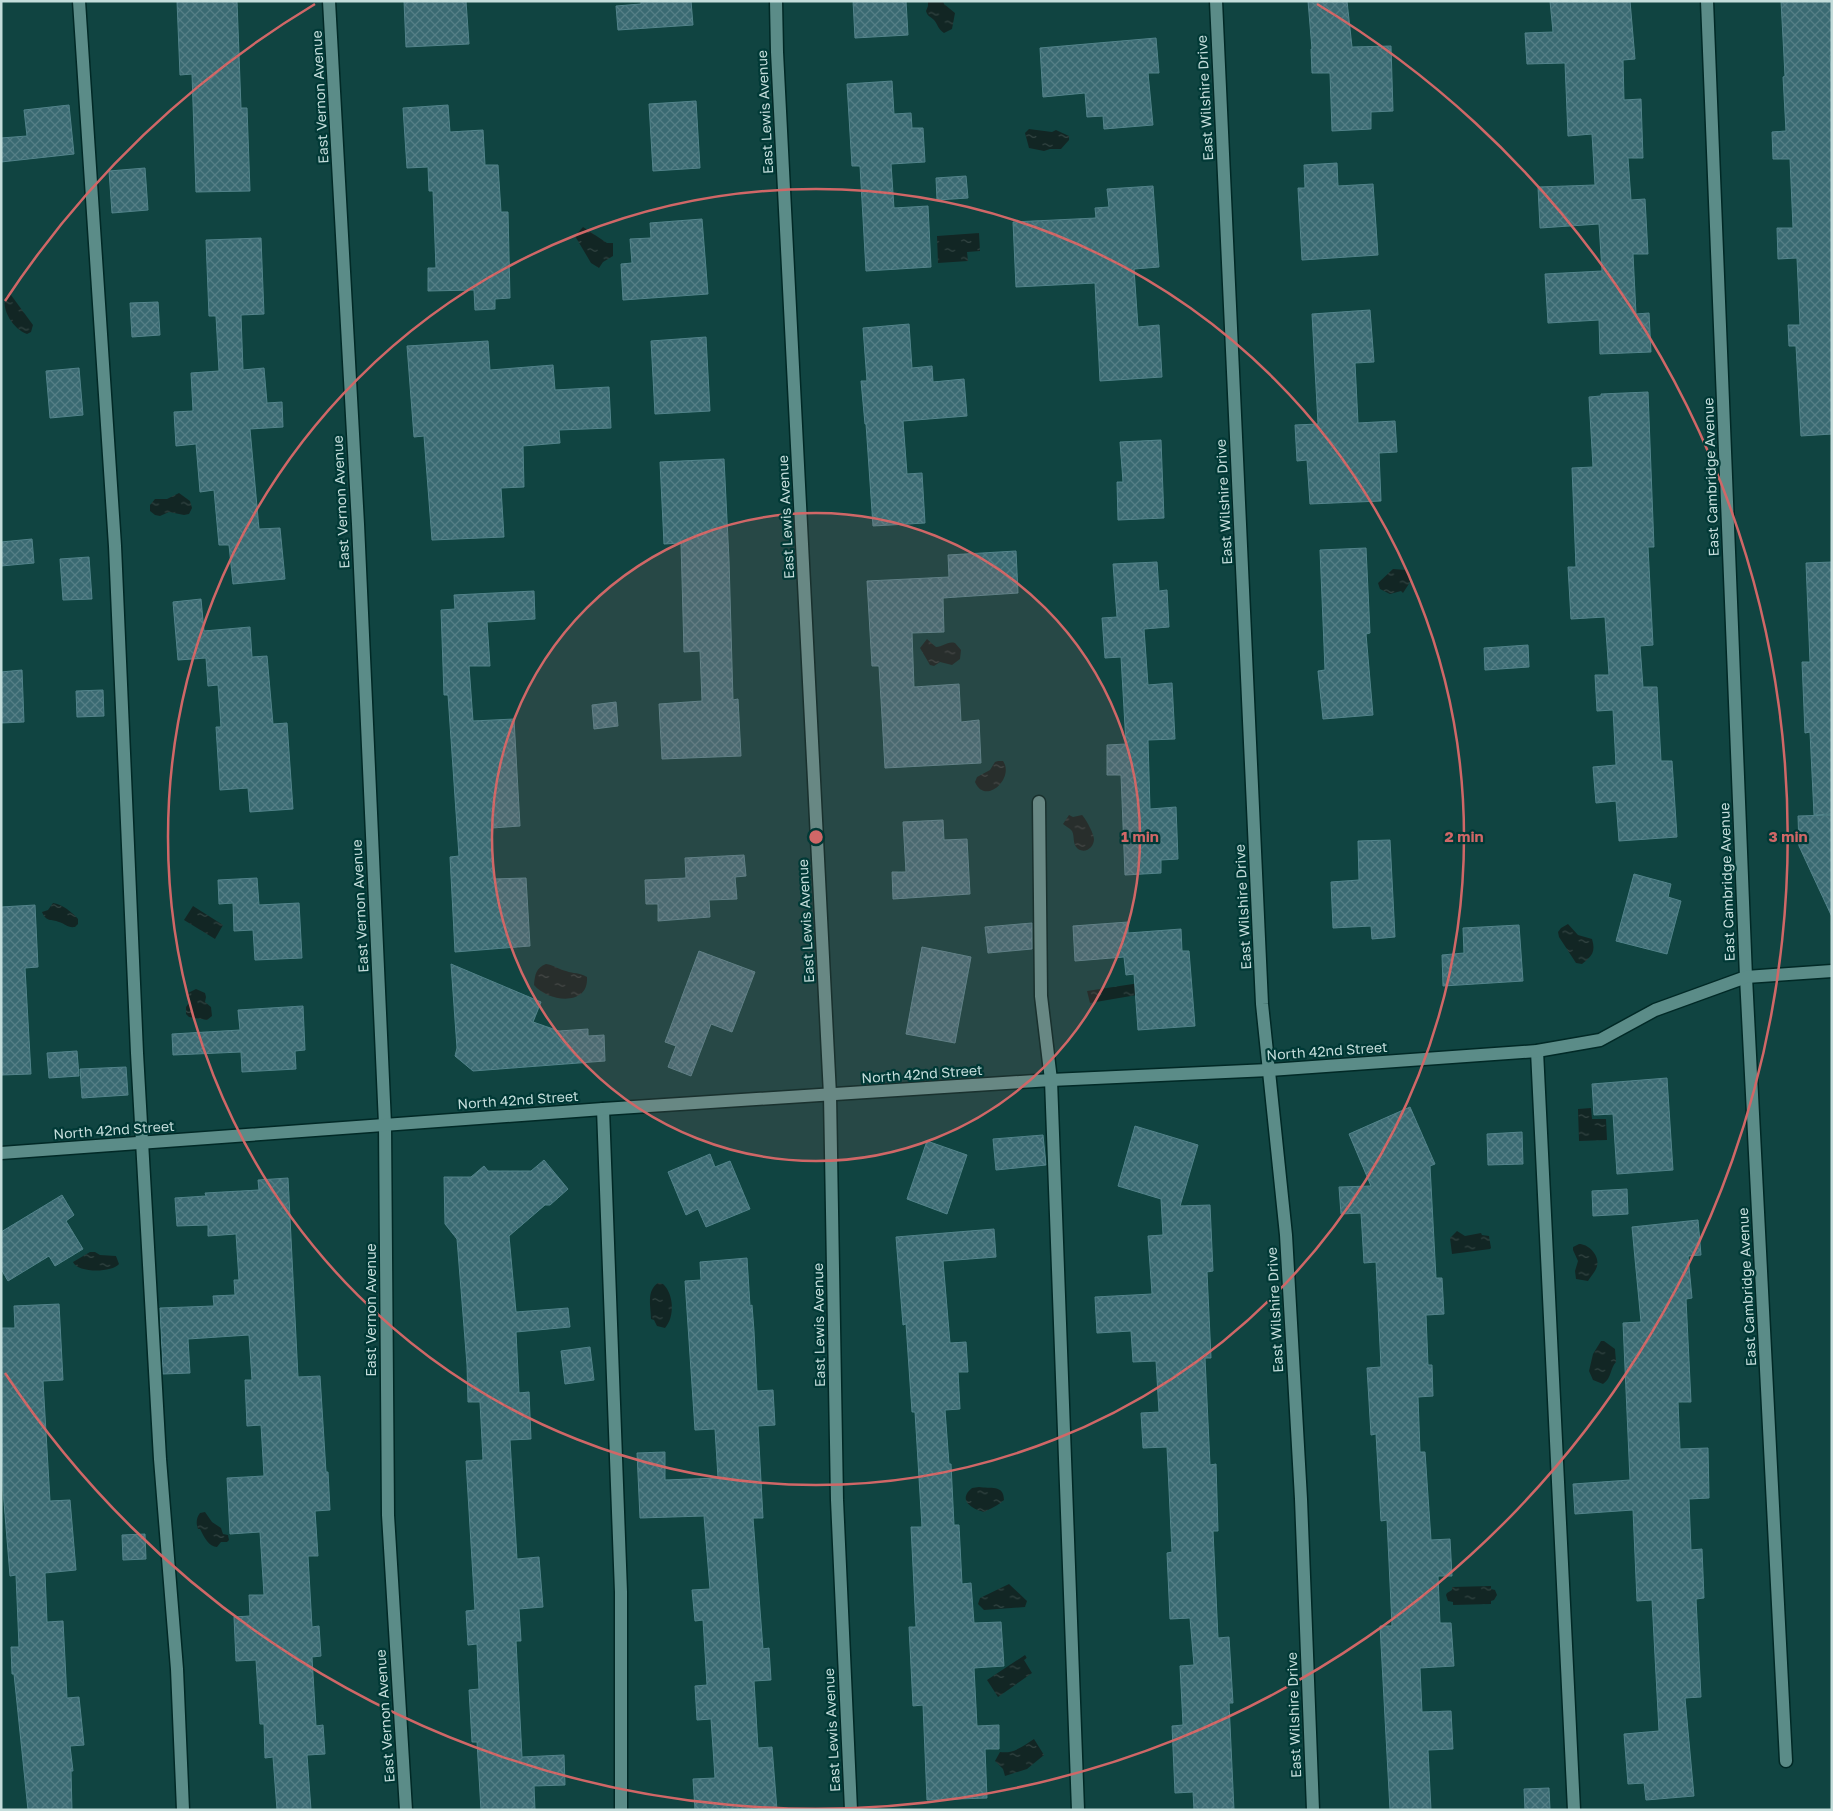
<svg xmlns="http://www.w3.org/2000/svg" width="1833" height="1811" viewBox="0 0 1833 1811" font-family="'Golos Text',sans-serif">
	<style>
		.water { fill: url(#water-ripples) }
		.building { fill: url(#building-cross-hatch); stroke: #52838a }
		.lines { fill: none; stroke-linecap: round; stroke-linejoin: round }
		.minor-casing { stroke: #012926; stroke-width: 15 }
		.minor { stroke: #5b8c88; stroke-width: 12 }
		.ring { fill: none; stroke: #d06767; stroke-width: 2.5 }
		.labels { text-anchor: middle; stroke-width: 4.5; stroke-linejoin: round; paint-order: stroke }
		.street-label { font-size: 14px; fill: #c4dddb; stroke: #013936 }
		.centre { fill: #d06767; stroke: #013936; stroke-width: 2.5 }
		.ring-label { font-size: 15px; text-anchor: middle; font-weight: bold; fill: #d06767; stroke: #013936; stroke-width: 4.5; stroke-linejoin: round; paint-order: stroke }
	</style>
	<defs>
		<pattern id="water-ripples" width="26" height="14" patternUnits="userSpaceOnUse" patternTransform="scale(1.25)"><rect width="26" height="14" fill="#122624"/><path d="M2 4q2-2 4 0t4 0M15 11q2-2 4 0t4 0" fill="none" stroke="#334543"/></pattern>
		<pattern id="building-cross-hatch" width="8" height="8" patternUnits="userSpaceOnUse" patternTransform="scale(1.25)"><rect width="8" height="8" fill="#3a6a72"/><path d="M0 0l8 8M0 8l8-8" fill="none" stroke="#557f86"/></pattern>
	</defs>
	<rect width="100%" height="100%" fill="#104441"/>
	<g class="water">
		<path d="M928,1H943L944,4L955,13L952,29L944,33C938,29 938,25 934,20C930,16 928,17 926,11L928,6Z"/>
		<polygon points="1029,129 1052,132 1056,130 1069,136 1069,140 1061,149 1050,149 1044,151 1029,148 1025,133"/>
		<polygon points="583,227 607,243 613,243 613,256 603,262 599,268 591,263 575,236"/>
		<polygon points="979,233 980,251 967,252 968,261 938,263 937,236"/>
		<path d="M11,295L33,325L31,332L27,334C14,330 0,309 6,296Z"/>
		<polygon points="179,493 190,501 192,508 189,514 184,515 169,512 160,516 155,515 150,511 150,505 155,499 167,499"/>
		<polygon points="1393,569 1407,570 1412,579 1403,593 1401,591 1390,594 1380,589 1378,583"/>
		<path d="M927,639L936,647C943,647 947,641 955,643L961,650L960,659L952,665L940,662L934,666L930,665L920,648Z"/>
		<path d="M998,761H1003C1015,778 985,806 975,782L977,777L990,770L995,762Z"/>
		<path d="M1069,815L1073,817L1082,815C1086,819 1094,834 1094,839C1094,847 1086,854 1078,849C1072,844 1075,837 1072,831C1070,828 1065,826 1063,824Z"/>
		<path d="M53,903C62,904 72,912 78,919V924L75,927C67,928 66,924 59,922C51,919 46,922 42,912L48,910Z"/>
		<polygon points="193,906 223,925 215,939 184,920"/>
		<path d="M1568,924L1578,935L1592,939C1596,952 1592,956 1582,964L1576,963L1559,937L1558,932L1561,928Z"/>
		<path d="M546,964C554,965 558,969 566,971C574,974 579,972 587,977C589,1007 548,1002 534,985C535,974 536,968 546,964Z"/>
		<polygon points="1159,980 1160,991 1090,1003 1087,991"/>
		<polygon points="196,989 205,993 206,997 205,1002 211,1007 212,1016 207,1020 189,1017 186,1014 186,1007 189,1003 188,993"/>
		<polygon points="1591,1108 1592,1119 1606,1119 1607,1140 1579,1141 1578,1109"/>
		<polygon points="1457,1231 1465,1236 1481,1233 1482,1235 1489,1236 1491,1248 1490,1249 1452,1254 1450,1238"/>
		<path d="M1579,1244C1589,1244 1600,1256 1597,1266C1596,1271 1591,1276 1588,1281L1576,1279L1575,1271L1578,1261L1573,1250V1247Z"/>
		<path d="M90,1252H95L100,1255L116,1256L119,1264C112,1273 77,1273 73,1262Z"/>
		<path d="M658,1283L663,1284C674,1294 675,1317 665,1328L657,1326L654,1320L651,1319C651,1306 646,1291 658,1283Z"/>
		<path d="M1601,1341H1604L1615,1349L1616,1362C1610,1368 1612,1378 1603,1384L1593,1380L1589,1371L1593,1354Z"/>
		<path d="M979,1487C990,1489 1004,1484 1004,1500C999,1505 990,1509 984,1512C972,1509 957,1500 972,1488Z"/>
		<path d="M205,1512L212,1522L221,1528L223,1534L228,1535L229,1540L227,1542H221L217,1547C209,1547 204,1537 200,1529H198C196,1524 196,1518 200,1513Z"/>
		<polygon points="1009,1584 1027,1601 1025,1607 984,1610 978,1604 980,1598"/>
		<polygon points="1491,1586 1491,1589 1495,1590 1497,1595 1494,1600 1491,1601 1491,1604 1453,1605 1453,1602 1448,1601 1446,1595 1447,1593 1452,1590 1452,1587"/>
		<polygon points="1025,1655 1027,1658 1024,1660 1032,1673 998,1697 987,1680"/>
		<path d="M1034,1739L1044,1755L1027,1769L1005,1776L1003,1769L995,1761L1000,1752C1014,1754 1023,1746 1034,1739Z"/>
	</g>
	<g class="building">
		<polygon points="177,1 237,1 241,108 247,108 250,191 196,192 192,74 180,75"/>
		<polygon points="404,1 466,1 469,44 406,47"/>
		<polygon points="641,1 691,1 693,25 618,30 616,6 641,4"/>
		<polygon points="853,1 906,1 908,35 855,38"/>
		<polygon points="1308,1 1347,1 1352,47 1391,46 1393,111 1371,112 1371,129 1332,131 1330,73 1312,73 1311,49 1312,49"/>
		<polygon points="1550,1 1630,1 1635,59 1623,60 1624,100 1641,99 1643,158 1628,158 1631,200 1645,199 1648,254 1633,254 1636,314 1649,313 1651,352 1600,354 1599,320 1548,323 1545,274 1602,271 1599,224 1540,228 1538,187 1595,185 1592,134 1568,136 1565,63 1527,64 1525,33 1553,32"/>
		<polygon points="1781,1 1832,1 1832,55 1830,55 1832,93 1832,434 1801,436 1796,346 1789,346 1788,325 1800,325 1797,258 1778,259 1777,228 1793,228 1790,159 1773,159 1772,132 1786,131 1783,77 1785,76"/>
		<polygon points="1156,38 1159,73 1148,73 1153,125 1104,129 1103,116 1087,117 1085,93 1043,97 1040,48"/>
		<polygon points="892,81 894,114 911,113 912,128 923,128 925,162 891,164 894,208 928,206 931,267 866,271 860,166 852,166 847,84"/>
		<polygon points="696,101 700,168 653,171 649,104"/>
		<polygon points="69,105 74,154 1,162 1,138 27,136 24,110"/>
		<polygon points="448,105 450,132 483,130 485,165 498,165 501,212 508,212 510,298 495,299 495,309 475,310 474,290 428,291 428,268 436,268 433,191 429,191 428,167 407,168 403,108"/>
		<polygon points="1337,163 1338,186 1373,184 1378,255 1302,260 1298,188 1305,188 1304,165"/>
		<polygon points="145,168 148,210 112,213 109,171"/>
		<polygon points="966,176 968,198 937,200 936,178"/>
		<polygon points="1153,186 1159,267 1134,269 1138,327 1159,325 1162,377 1100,381 1095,283 1016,287 1013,222 1096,218 1095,208 1109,207 1107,189"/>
		<polygon points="702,219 708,294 623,300 621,264 632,263 630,239 651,238 650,223"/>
		<polygon points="261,238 264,314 241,315 243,370 264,368 267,403 282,402 283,427 250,429 259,529 280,528 285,579 233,584 229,545 219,545 214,490 200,492 196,444 176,446 174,412 193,411 191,373 219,371 216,316 209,316 206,240"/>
		<polygon points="158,302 160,335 132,337 130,303"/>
		<polygon points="1370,310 1374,362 1355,363 1358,423 1395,421 1397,452 1379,453 1381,501 1310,504 1307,460 1297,461 1295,425 1318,424 1312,314"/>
		<polygon points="909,324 912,368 932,366 933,382 964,379 967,416 903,421 907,474 922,473 925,523 873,526 866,424 865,424 861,381 867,381 863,328"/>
		<polygon points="706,337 710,411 655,414 651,341"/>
		<polygon points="488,341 490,370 553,365 555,390 609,387 611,428 559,430 560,443 523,446 524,487 501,488 504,537 432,540 424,436 414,437 407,346"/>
		<polygon points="79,368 83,415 50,418 46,371"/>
		<polygon points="1648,392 1654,547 1648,547 1653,645 1640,646 1643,687 1657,687 1661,761 1672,761 1677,837 1619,841 1616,801 1596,803 1593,767 1616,765 1613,710 1597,711 1595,675 1609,675 1605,617 1571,619 1568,567 1576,567 1572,468 1593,467 1589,397 1601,396 1601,394"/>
		<polygon points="1161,440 1164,518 1118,520 1117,482 1123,482 1120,442"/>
		<polygon points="724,459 729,560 733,700 738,699 741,756 662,759 659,704 702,701 700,651 684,652 681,543 664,544 660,462"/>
		<polygon points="32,539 34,563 1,566 1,542"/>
		<polygon points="1366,548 1370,633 1366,634 1373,715 1323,719 1318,671 1325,670 1320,550"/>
		<polygon points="1016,551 1018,593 943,598 944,632 912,633 914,687 959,684 961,722 979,720 981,763 885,768 879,666 872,666 867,581 949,577 948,555"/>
		<polygon points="89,557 92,599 63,600 60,559"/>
		<polygon points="1157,562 1159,591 1167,590 1169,627 1144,629 1148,685 1172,683 1175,739 1148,740 1150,809 1176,807 1178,859 1161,860 1161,873 1125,875 1121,775 1107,775 1107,745 1126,744 1121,657 1105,658 1102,618 1117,617 1113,564"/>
		<polygon points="1832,562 1832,814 1814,815 1810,732 1805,733 1802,662 1810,662 1806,563"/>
		<polygon points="534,591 535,619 487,622 490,666 469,666 473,721 514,719 520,826 492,828 493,879 526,878 530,946 455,952 450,857 459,856 448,695 444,695 441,610 455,609 454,595"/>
		<polygon points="201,599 204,631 250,627 252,657 267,656 273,724 287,723 293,809 250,812 248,788 220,790 216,727 221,727 218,685 208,686 206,658 178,660 173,602"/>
		<polygon points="1528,645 1529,667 1485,670 1484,648"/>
		<polygon points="22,670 24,722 1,723 1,672"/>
		<polygon points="103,690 104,716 77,717 76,691"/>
		<polygon points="616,702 618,726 594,729 592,705"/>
		<polygon points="1832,815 1832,917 1799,846 1798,816"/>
		<polygon points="943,820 944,840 967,839 970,894 893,899 892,872 906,872 903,822"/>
		<polygon points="1390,840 1395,937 1372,939 1371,926 1333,928 1331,882 1359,880 1358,841"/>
		<polygon points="744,855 746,876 735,877 737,899 709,900 710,917 658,921 658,904 646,904 645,880 686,878 685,858"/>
		<polygon points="1634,874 1671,884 1668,897 1681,901 1667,954 1616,941"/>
		<polygon points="257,878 259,905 299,903 302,958 255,960 253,930 234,931 233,903 219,904 218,880"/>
		<polygon points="35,905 38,967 25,968 31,1074 1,1075 1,907"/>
		<polygon points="1128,922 1128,933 1181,929 1182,951 1189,951 1195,1026 1138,1030 1134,974 1126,975 1124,957 1075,961 1073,926"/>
		<polygon points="1032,923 1032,949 988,953 985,927"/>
		<polygon points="1519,925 1523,981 1443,986 1442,955 1464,953 1463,928"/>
		<polygon points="922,947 971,957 955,1043 906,1034"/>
		<polygon points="699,951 755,972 732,1032 711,1024 691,1076 668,1067 676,1046 665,1042"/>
		<polygon points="451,964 541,1002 533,1022 559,1031 588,1029 588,1036 604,1035 605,1061 473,1071 455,1056 457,1048"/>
		<polygon points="303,1006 305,1050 295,1051 296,1069 242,1072 241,1052 173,1055 172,1034 240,1030 238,1010"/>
		<polygon points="77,1051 79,1076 49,1078 47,1053"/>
		<polygon points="126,1067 128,1095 82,1098 80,1069"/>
		<polygon points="1667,1078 1673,1170 1617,1174 1613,1114 1594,1115 1592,1084"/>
		<polygon points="1410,1107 1435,1164 1430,1166 1436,1278 1442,1278 1444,1314 1426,1315 1428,1365 1432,1365 1433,1396 1418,1397 1420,1452 1425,1452 1431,1540 1450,1539 1452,1576 1438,1576 1440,1623 1451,1623 1454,1666 1420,1668 1422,1712 1451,1711 1453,1749 1428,1750 1431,1810 1390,1810 1380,1626 1392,1626 1387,1520 1381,1521 1376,1434 1371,1435 1367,1368 1381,1367 1376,1262 1364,1263 1361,1213 1341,1214 1339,1187 1371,1186 1349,1134"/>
		<polygon points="1135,1126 1198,1145 1180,1206 1210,1205 1213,1271 1207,1272 1211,1358 1205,1358 1210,1465 1216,1464 1218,1531 1213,1531 1218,1638 1229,1637 1233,1703 1229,1703 1234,1810 1194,1810 1193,1792 1175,1793 1172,1726 1183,1725 1180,1666 1194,1665 1190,1618 1170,1619 1167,1553 1172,1552 1167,1447 1143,1448 1141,1413 1159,1412 1156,1361 1133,1362 1131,1331 1097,1333 1095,1297 1152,1294 1148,1236 1163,1235 1161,1199 1118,1186"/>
		<polygon points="1522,1132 1523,1164 1488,1165 1487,1134"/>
		<polygon points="1043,1135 1046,1165 996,1170 993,1139"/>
		<polygon points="927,1141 967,1155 947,1214 907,1199"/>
		<polygon points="710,1154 715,1167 730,1161 750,1209 706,1227 698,1209 686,1215 668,1172"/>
		<polygon points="544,1160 568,1189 550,1205 545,1205 509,1236 516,1312 568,1308 570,1327 516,1332 519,1393 529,1392 531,1439 510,1440 517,1559 539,1557 543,1607 519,1609 521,1641 516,1641 522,1757 564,1755 565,1785 534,1786 535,1810 481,1810 477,1742 472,1742 469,1690 479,1689 477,1644 468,1645 466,1611 475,1610 466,1461 483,1460 480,1402 468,1402 467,1365 457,1239 445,1224 444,1177 471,1177 484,1166 488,1171 531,1171"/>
		<polygon points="288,1178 298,1377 320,1376 326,1472 328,1472 330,1510 315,1511 318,1556 308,1556 312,1627 319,1626 321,1656 312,1657 316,1726 323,1725 325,1754 307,1755 311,1810 277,1810 273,1757 265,1758 264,1724 260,1724 256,1660 236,1661 234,1617 250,1616 249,1595 264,1595 260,1532 230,1534 227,1478 264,1476 261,1425 247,1426 245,1380 252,1380 249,1335 188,1339 190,1373 163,1374 160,1308 214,1306 213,1296 235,1295 234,1280 239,1280 236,1234 208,1236 208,1225 177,1226 175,1198 206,1196 205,1193 259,1190 258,1180"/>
		<polygon points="1627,1189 1628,1214 1593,1216 1592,1191"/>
		<polygon points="62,1195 74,1215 66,1221 83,1249 55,1266 49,1256 8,1281 1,1269 1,1232"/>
		<polygon points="1698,1220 1701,1255 1688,1256 1692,1298 1686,1299 1691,1402 1678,1402 1680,1449 1708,1448 1709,1498 1689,1499 1691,1550 1702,1549 1704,1598 1696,1599 1701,1697 1685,1698 1694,1796 1646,1800 1644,1783 1628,1784 1624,1734 1659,1731 1652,1600 1637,1601 1633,1510 1575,1514 1573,1484 1630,1480 1623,1323 1641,1322 1632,1227"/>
		<polygon points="994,1229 996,1257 943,1261 950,1343 966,1342 968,1372 958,1372 960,1409 945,1410 949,1464 951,1464 954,1525 959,1525 962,1584 971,1583 974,1623 1001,1622 1004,1666 974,1668 977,1726 999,1725 999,1749 985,1749 987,1798 927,1800 923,1705 913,1706 909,1627 916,1627 911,1527 922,1527 915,1412 912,1412 906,1324 903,1325 896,1237"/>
		<polygon points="747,1258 750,1306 752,1305 754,1331 757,1391 773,1390 775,1425 758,1426 763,1518 753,1518 763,1649 769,1648 771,1680 754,1681 758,1748 772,1747 777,1810 695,1810 693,1779 715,1778 711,1719 697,1720 695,1686 707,1685 703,1620 695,1621 692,1590 710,1589 704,1516 640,1518 637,1453 665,1452 665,1480 718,1478 715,1429 695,1430 685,1281 701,1280 700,1262"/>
		<polygon points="59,1304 63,1380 43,1381 50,1501 70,1500 76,1570 45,1573 47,1622 63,1621 67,1698 79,1697 84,1745 70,1746 73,1771 71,1771 72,1810 28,1810 14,1674 12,1674 11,1647 19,1647 16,1575 10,1576 3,1490 1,1328 15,1328 14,1306"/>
		<polygon points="590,1347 594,1380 565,1384 561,1351"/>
		<polygon points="145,1534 146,1559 123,1560 122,1535"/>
		<polygon points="1549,1788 1550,1810 1525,1810 1524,1789"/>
	</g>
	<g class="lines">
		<g class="minor-casing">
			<g id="minor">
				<polyline points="79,1 115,546 137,1053 160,1459 177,1669 183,1810"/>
				<polyline points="329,1 358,524 385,1124 388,1515 406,1810"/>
				<polyline points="776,1 777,52 830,1095 837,1500 851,1810"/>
				<polyline points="1216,1 1262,1004 1286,1235 1301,1499 1313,1810"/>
				<polyline points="1707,1 1746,977 1786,1761"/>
				<polyline points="1039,802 1041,996 1051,1080 1078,1810"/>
				<polyline points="1537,1051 1574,1810"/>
				<polyline points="603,1109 621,1592 621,1810"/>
				<polyline points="1,1153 603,1109 1051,1080 1269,1070 1537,1051 1600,1040 1655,1010 1746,977 1832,971"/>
			</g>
		</g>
		<use href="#minor" class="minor"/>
	</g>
	<circle cx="816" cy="837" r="324" fill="#d06767" fill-opacity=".12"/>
	<g class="ring">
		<circle cx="816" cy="837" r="324"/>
		<circle cx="816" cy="837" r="648"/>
		<path d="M5 301A972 972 0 0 1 315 4M1317 4A972 972 0 1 1 5 1373"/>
	</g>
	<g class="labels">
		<g class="street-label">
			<text transform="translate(320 97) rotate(-93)" y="5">East Vernon Avenue</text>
			<text transform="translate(1205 98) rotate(-93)" y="5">East Wilshire Drive</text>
			<text transform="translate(765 112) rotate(-93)" y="5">East Lewis Avenue</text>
			<text transform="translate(1711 477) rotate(-92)" y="5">East Cambridge Avenue</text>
			<text transform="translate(341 502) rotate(-93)" y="5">East Vernon Avenue</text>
			<text transform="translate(1224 502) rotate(-93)" y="5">East Wilshire Drive</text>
			<text transform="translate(786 517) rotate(-93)" y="5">East Lewis Avenue</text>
			<text transform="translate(1727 882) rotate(-92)" y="5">East Cambridge Avenue</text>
			<text transform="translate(360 906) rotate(-93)" y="5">East Vernon Avenue</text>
			<text transform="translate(1243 907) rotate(-93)" y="5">East Wilshire Drive</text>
			<text transform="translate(806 921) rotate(-93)" y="5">East Lewis Avenue</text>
			<text transform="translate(1327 1051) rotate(-4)" y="5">North 42nd Street</text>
			<text transform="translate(922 1074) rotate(-4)" y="5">North 42nd Street</text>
			<text transform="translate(518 1100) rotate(-4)" y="5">North 42nd Street</text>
			<text transform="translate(114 1130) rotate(-4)" y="5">North 42nd Street</text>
			<text transform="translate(1747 1287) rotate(-93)" y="5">East Cambridge Avenue</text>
			<text transform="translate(371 1310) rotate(-90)" y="5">East Vernon Avenue</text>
			<text transform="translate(1275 1310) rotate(-93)" y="5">East Wilshire Drive</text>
			<text transform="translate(819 1325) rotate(-91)" y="5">East Lewis Avenue</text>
			<text transform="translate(1294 1715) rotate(-92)" y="5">East Wilshire Drive</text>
			<text transform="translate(385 1716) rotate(-94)" y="5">East Vernon Avenue</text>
			<text transform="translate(832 1730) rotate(-93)" y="5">East Lewis Avenue</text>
		</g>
	</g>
	<circle cx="816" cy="837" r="8" class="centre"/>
	<g class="ring-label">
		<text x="1140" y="842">1 min</text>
		<text x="1464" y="842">2 min</text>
		<text x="1788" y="842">3 min</text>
	</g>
	<rect width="1833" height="1811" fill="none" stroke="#c4dddb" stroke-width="5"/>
</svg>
